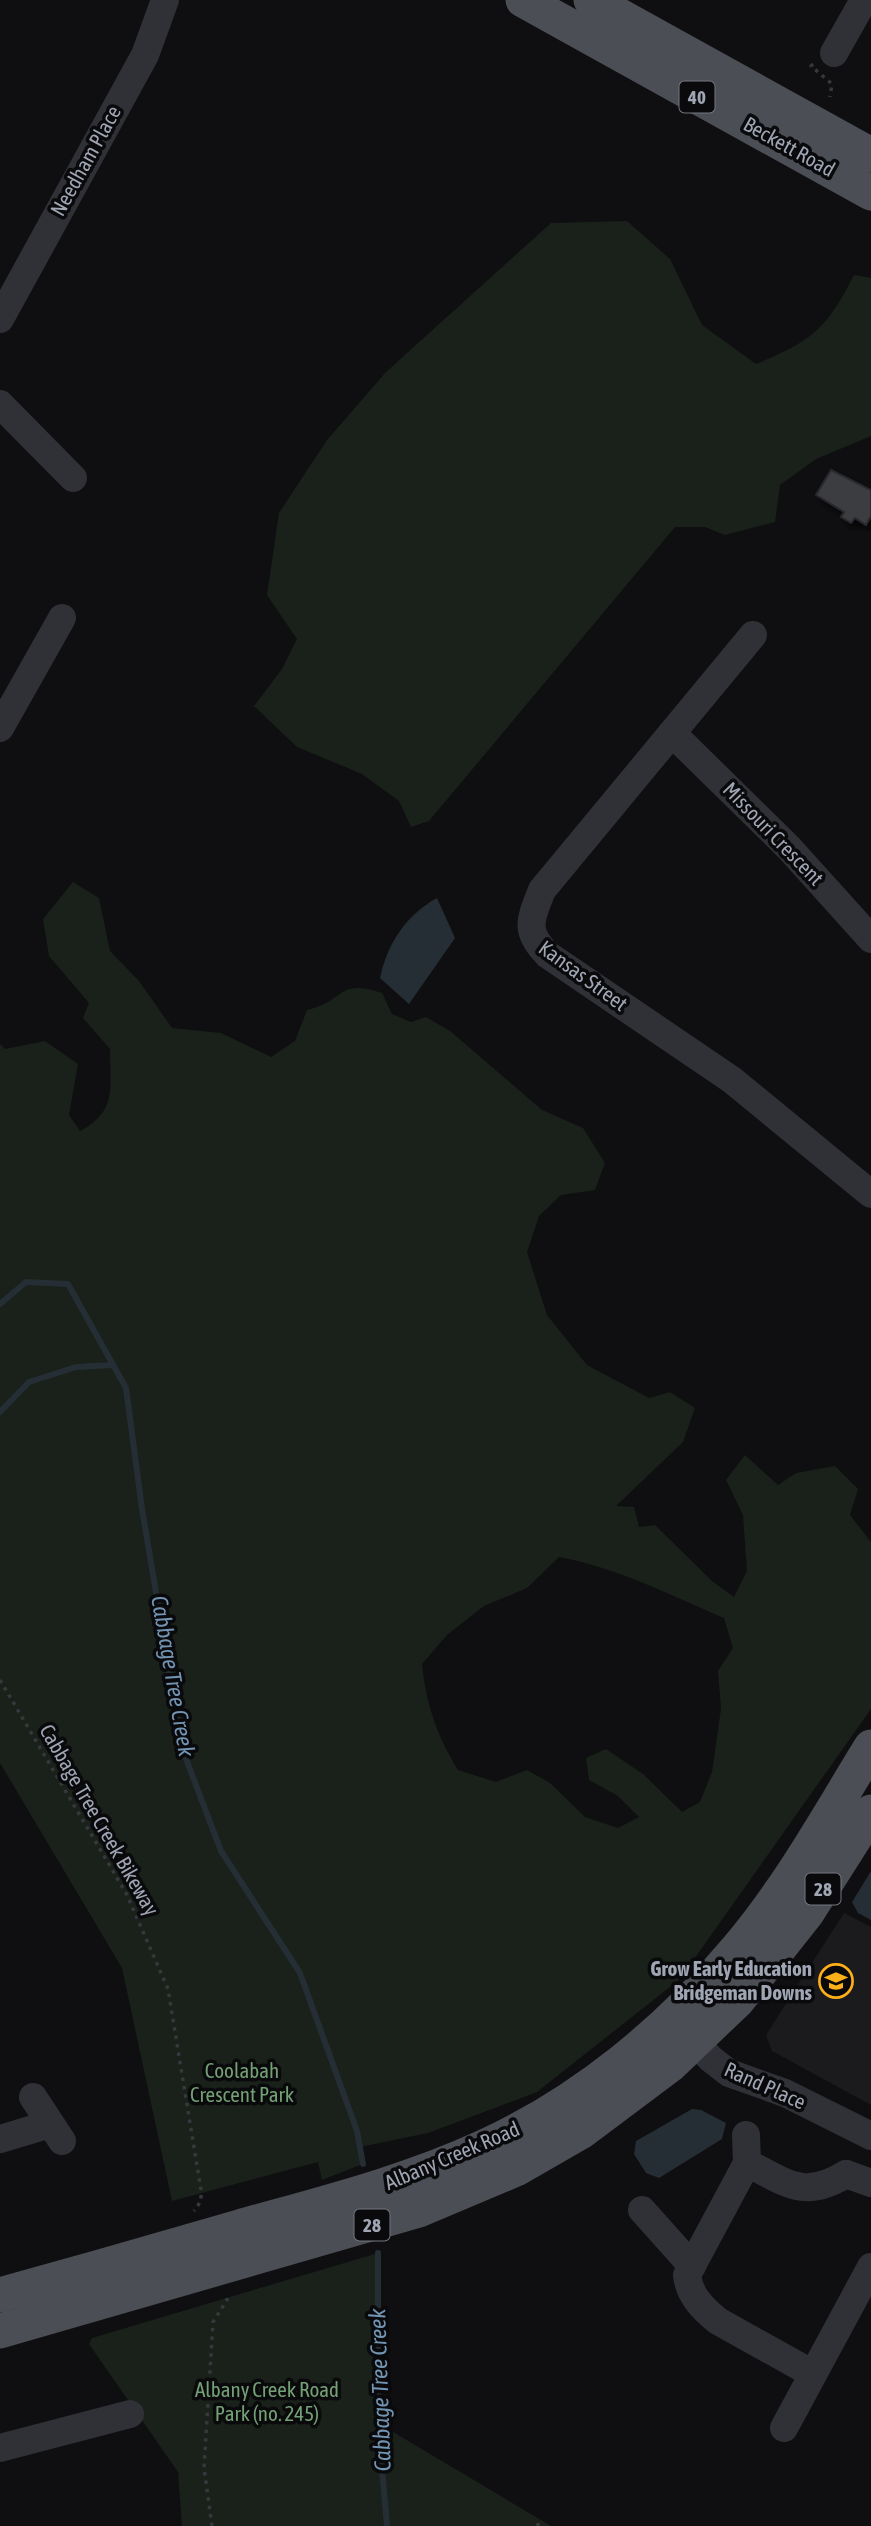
<svg xmlns="http://www.w3.org/2000/svg" width="871" height="2526" viewBox="0 0 871 2526" font-family="'Asap Condensed',sans-serif">
	<style>
		.built { fill: #1b1b1e }
		.green { fill: #19211a; fill-rule: evenodd }
		.water { fill: #252e35 }
		.lines { fill: none; stroke-linecap: round; stroke-linejoin: round }
		.stream { stroke: #252e35; stroke-width: 6 }
		.building { fill: #3b3c41; stroke: #29292d; stroke-width: 2; filter: url(#shadow) }
		.path { stroke: #36383d; stroke-width: 3.5; stroke-dasharray: 3.5 5; stroke-linecap: butt }
		.minor { stroke: #303136; stroke-width: 28 }
		.major { stroke: #4c4e55; stroke-width: 35 }
		.labels { text-anchor: middle; stroke-width: 7; stroke-linejoin: round; paint-order: stroke }
		.shield { fill: #0a0a0c; stroke: #727681; stroke-width: 2 }
		.shield-label { font-size: 19px; font-weight: bold; fill: #9fa5b3 }
		.street-label { font-size: 21px; fill: #9fa5b3; stroke: #0a0a0c }
		.poi-label { font-size: 21px; font-weight: bold; fill: #9fa5b3; stroke: #0a0a0c; text-anchor: end }
		.park-label { font-size: 21px; fill: #74a076; stroke: #0a0a0c }
		.water-label { font-size: 23px; font-style: italic; fill: #7294b2; stroke: #0a0a0c }
	</style>
	<defs>
		<filter id="shadow"><feDropShadow dx="6" dy="6" stdDeviation="3.5" flood-color="#0009"/></filter>
	</defs>
	<rect width="100%" height="100%" fill="#0f0f11"/>
	<polygon class="built" points="844,1913 871,1927 871,2105 772,2051 766,2035"/>
	<g class="green">
		<path d="M627,221L670,259L702,325L756,364C814,340 826,329 854,275L871,278V436L816,459L780,485L775,522L725,535L705,527H675L429,821L411,827L399,801L362,774L297,747L254,706L282,669L297,639L267,595L279,513L327,440L386,372L551,223Z"/>
		<path d="M73,882L99,898L110,951L139,981L172,1028L221,1033L271,1057L295,1041L307,1010C347,1001 335,978 382,993L392,1014L411,1022L426,1017L450,1031L542,1110L583,1128L605,1163L595,1190L561,1195L539,1216L527,1252L547,1315L587,1365L649,1398L670,1392L695,1408L683,1442L616,1506L634,1507L639,1527L655,1525L712,1581L734,1597L747,1571L743,1515L726,1480L745,1455L778,1485L796,1473L835,1466L858,1489L850,1515L871,1542V1709L680,1979L537,2092L428,2133L360,2147L363,2164L322,2180L318,2162L172,2201L122,1968L0,1763V1044L5,1049L45,1041L78,1064L69,1115L80,1131C118,1111 110,1086 110,1049L83,1018L89,1003L49,956L43,919ZM559,1557C618,1568 670,1595 724,1618L733,1648L718,1671L721,1709L712,1772L700,1802L682,1812L643,1774L606,1749L586,1758L589,1780L618,1796L639,1817L618,1828L585,1817L550,1783L527,1770L496,1782L458,1770C437,1736 426,1704 422,1664L447,1635L484,1606L527,1588Z"/>
		<polygon points="378,2253 378,2423 551,2526 182,2526 178,2472 89,2344 92,2338"/>
	</g>
	<g class="water">
		<path d="M437,898L455,938L409,1004L380,978C387,944 406,915 437,898Z"/>
		<polygon points="871,1871 871,1920 858,1913 852,1902"/>
		<polygon points="692,2109 701,2110 726,2123 722,2139 659,2178 646,2173 634,2154 636,2141"/>
	</g>
	<g class="lines">
		<g class="stream">
			<polyline points="0,1304 26,1282 68,1284 126,1388 142,1509 182,1748 221,1851 300,1973 357,2131 363,2164"/>
			<polyline points="0,1412 29,1382 76,1367 113,1365"/>
			<polyline points="378,2253 378,2423 387,2526"/>
		</g>
	</g>
	<polygon class="building" points="831,470 871,490 871,516 866,525 855,518 851,523 841,517 844,512 816,495"/>
	<g class="lines">
		<g class="path">
			<polyline points="813,64 811,66 832,84 830,97"/>
			<polyline points="0,1680 127,1895 168,1989 201,2190 201,2201 194,2211"/>
			<polyline points="212,2526 204,2468 213,2322 227,2300 227,2294"/>
			<polyline points="538,2526 538,2523"/>
		</g>
		<g class="minor">
			<polyline points="834,53 864,0"/>
			<polyline points="0,319 145,55 165,0"/>
			<polyline points="0,404 73,478"/>
			<path d="M753,635L542,890C530,920 524,931 548,955L732,1080L871,1194"/>
			<polyline points="0,728 62,618"/>
			<polyline points="672,733 789,848 871,939"/>
			<polyline points="681,2028 711,2059 729,2073 785,2093 871,2136"/>
			<polyline points="33,2097 62,2141"/>
			<polyline points="746,2135 747,2163"/>
			<polyline points="0,2139 50,2124"/>
			<polyline points="846,2174 871,2183"/>
			<polyline points="642,2210 692,2266"/>
			<path d="M813,2374L718,2321C703,2309 689,2295 687,2275L747,2163C787,2183 804,2200 846,2174"/>
			<polyline points="784,2428 871,2267"/>
			<polyline points="0,2448 130,2414"/>
		</g>
		<g class="major">
			<polyline points="523,0 871,193"/>
			<polyline points="591,0 871,155"/>
			<path d="M0,2295C80,2273 159,2250 239,2227C321,2204 406,2183 484,2147C582,2102 668,2031 737,1949C789,1888 829,1815 871,1747"/>
			<polyline points="0,2331 419,2210 516,2169 582,2131 670,2065 738,2000 807,1913 871,1812"/>
		</g>
	</g>
	<defs>
		<g id="school-ring" transform="scale(1.75)"><circle r="9.5" fill="#0a0a0c" stroke="#ffb019" stroke-width="1.5"/><path d="M0-5L7-2L0 1L-7-2ZM-4 1L0 2.5L4 1V4Q0 6-4 4Z" fill="#ffb019"/></g>
	</defs>
	<g fill-rule="evenodd">
		<use href="#school-ring" x="836" y="1981"/>
	</g>
	<g class="labels">
		<g class="shield">
			<rect x="679.5" y="81.5" width="35" height="31" rx="5"/>
			<rect x="805.5" y="1873.5" width="35" height="31" rx="5"/>
			<rect x="354.5" y="2209.5" width="35" height="31" rx="5"/>
		</g>
		<g class="shield-label">
			<text x="697" y="104">40</text>
			<text x="823" y="1896">28</text>
			<text x="372" y="2232">28</text>
		</g>
		<g class="street-label">
			<text transform="translate(789 147) rotate(29)" y="7">Beckett Road</text>
			<text transform="translate(86 161) rotate(-61)" y="7">Needham Place</text>
			<text transform="translate(773 834) rotate(46)" y="7">Missouri Crescent</text>
			<text transform="translate(583 976) rotate(36)" y="7">Kansas Street</text>
			<text transform="translate(99 1820) rotate(60)" y="7">Cabbage Tree Creek Bikeway</text>
			<text transform="translate(765 2086) rotate(24)" y="7">Rand Place</text>
			<text transform="translate(452 2156) rotate(-23)" y="7">Albany Creek Road</text>
		</g>
		<g class="poi-label">
			<text x="812" y="1976">Grow Early Education<tspan x="812" dy="24">Bridgeman Downs</tspan></text>
		</g>
		<g class="park-label">
			<text x="242" y="2078">Coolabah<tspan x="242" dy="24">Crescent Park</tspan></text>
			<text x="267" y="2397">Albany Creek Road<tspan x="267" dy="24">Park (no. 245)</tspan></text>
		</g>
		<g class="water-label">
			<text transform="translate(173 1676) rotate(80)" y="8">Cabbage Tree Creek</text>
			<text transform="translate(380 2390) rotate(-92)" y="8">Cabbage Tree Creek</text>
		</g>
	</g>
</svg>
